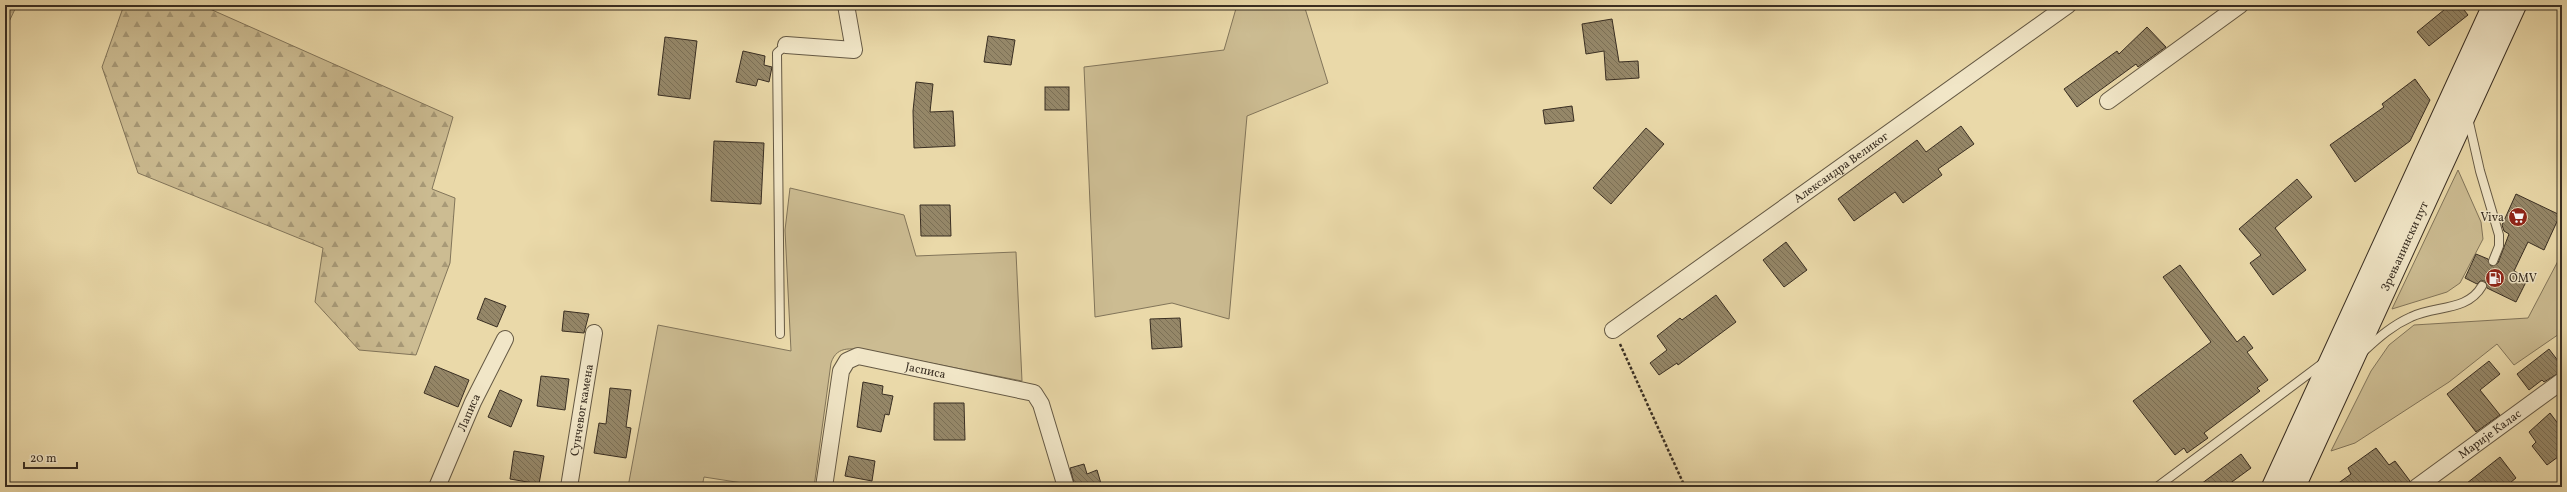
<svg xmlns="http://www.w3.org/2000/svg" width="2567" height="492" viewBox="0 0 2567 492" font-family="Vollkorn,serif">
	<style>
		.grass { fill: #ccbc92; stroke: #82755a }
		.forest { fill: url(#forest-firs); stroke: #82755a }
		.wetland { fill: url(#wetland-marsh); stroke: #82755a }
		.building { fill: url(#building-back-hatch); stroke: #392e22 }
		.lines { fill: none; stroke-linecap: round; stroke-linejoin: round }
		.lane-casing { stroke: #655944; stroke-width: 10 }
		.street-casing { stroke: #655944; stroke-width: 18 }
		.secondary-casing { stroke: #392e22; stroke-width: 24 }
		.path { stroke: #392e22; stroke-width: 2.5; stroke-dasharray: 3 2; stroke-linecap: butt }
		.lane { stroke: #f1e6c7; stroke-width: 8 }
		.street { stroke: #f1e6c7; stroke-width: 16 }
		.secondary { stroke: #f1e6c7; stroke-width: 22 }
		.labels { text-anchor: middle; stroke-width: 3; stroke-linejoin: round; paint-order: stroke }
		.street-label { font-size: 12px; fill: #392e22; stroke: #f1e6c7 }
		.poi-label { font-size: 12px; fill: #392e22; stroke: #f1e6c7; text-anchor: end }
	</style>
	<defs>
		<pattern id="forest-firs" width="22" height="20" patternUnits="userSpaceOnUse"><rect width="22" height="20" fill="#ccbc92"/><path d="M5 1l3.5 6h-7zM16 11l3.5 6h-7z" fill="#a79977"/></pattern>
		<pattern id="wetland-marsh" width="20" height="14" patternUnits="userSpaceOnUse"><rect width="20" height="14" fill="#ccbc92"/><path d="M1 5h8M5 5V1M11 12h8M15 12V8" fill="none" stroke="#a79977"/></pattern>
		<pattern id="building-back-hatch" width="6" height="6" patternUnits="userSpaceOnUse"><rect width="6" height="6" fill="#958768"/><path d="M-1 5l2 2M0 0l6 6M5-1l2 2" fill="none" stroke="#7b6f55"/></pattern>
	</defs>
	<rect width="100%" height="100%" fill="#ead9a9"/>
	<filter id="stains"><feTurbulence type="fractalNoise" baseFrequency=".005" numOctaves="4"/><feColorMatrix values="0 0 0 0 .2 0 0 0 0 .09 0 0 0 0 .02 0 0 0 .5 -.17"/></filter>
	<radialGradient id="worn" r=".72"><stop offset=".6" stop-color="#630" stop-opacity="0"/><stop offset="1" stop-color="#630" stop-opacity=".3"/></radialGradient>
	<g class="grass">
		<polygon points="1237,5 1304,5 1328,83 1247,116 1229,319 1172,303 1095,317 1084,67 1224,50"/>
		<polygon points="2458,170 2481,222 2483,239 2460,283 2447,292 2392,309"/>
		<path d="M790,188L904,215L916,256L1016,252L1022,381L870,351C854,349 837,344 831,363L814,487H768L704,477L702,487H628L658,325L791,351L785,230Z"/>
		<polygon points="2558,261 2562,263 2562,332 2514,365 2497,344 2449,382 2355,443 2331,451 2371,371 2389,345 2414,325 2528,318"/>
	</g>
	<polygon class="forest" points="124,5 201,5 453,117 432,189 455,198 450,263 416,355 359,350 315,302 323,248 138,173 102,67"/>
	<polygon class="wetland" points="5,5 17,5 5,30"/>
	<g class="building">
		<polygon points="2450,5 2460,5 2468,15 2429,46 2417,32"/>
		<polygon points="1612,19 1619,62 1638,61 1639,78 1606,80 1604,51 1586,54 1582,24"/>
		<polygon points="2147,27 2166,47 2138,67 2136,64 2077,107 2064,89 2117,51 2119,54"/>
		<polygon points="988,36 1015,40 1011,65 984,62"/>
		<polygon points="665,37 697,41 690,99 658,95"/>
		<polygon points="743,51 765,56 764,65 772,67 769,82 758,79 756,86 736,82"/>
		<polygon points="2415,79 2430,100 2410,141 2355,182 2330,145 2384,107 2382,104"/>
		<polygon points="916,82 933,84 930,112 953,111 955,146 914,148 913,111"/>
		<rect x="1045" y="87" width="24" height="23"/>
		<polygon points="1572,106 1574,121 1545,124 1543,110"/>
		<polygon points="1961,126 1974,144 1938,169 1942,175 1903,203 1895,192 1854,221 1838,199 1917,140 1926,152"/>
		<polygon points="1646,128 1664,144 1611,204 1593,188"/>
		<polygon points="714,141 764,143 761,204 711,201"/>
		<polygon points="2297,179 2312,197 2275,228 2306,270 2273,295 2250,263 2261,255 2239,229"/>
		<polygon points="2516,194 2560,215 2544,250 2528,242 2514,271 2528,278 2516,302 2487,288 2485,281 2480,281 2477,284 2465,278 2476,254 2488,259 2491,266 2498,263 2509,234 2504,231 2502,225"/>
		<polygon points="920,205 950,205 951,236 921,236"/>
		<polygon points="1786,242 1807,270 1784,287 1763,260"/>
		<polygon points="2180,265 2237,342 2244,336 2253,348 2247,352 2268,380 2257,388 2260,391 2204,433 2208,438 2187,453 2184,448 2175,455 2133,401 2211,342 2163,277"/>
		<polygon points="1716,295 1736,322 1678,365 1677,363 1659,375 1650,363 1667,350 1657,336 1680,318 1682,320"/>
		<polygon points="485,298 506,306 497,327 477,319"/>
		<polygon points="564,311 589,314 584,333 562,331"/>
		<polygon points="1180,318 1182,347 1152,349 1150,319"/>
		<polygon points="2549,349 2562,366 2562,371 2544,382 2542,380 2529,390 2517,374"/>
		<polygon points="2489,361 2500,374 2480,390 2500,415 2476,432 2447,394"/>
		<polygon points="435,366 469,380 458,407 424,393"/>
		<polygon points="541,376 569,379 565,410 537,406"/>
		<polygon points="863,382 883,386 882,394 893,396 889,415 885,414 881,432 857,427"/>
		<polygon points="610,388 631,390 626,427 631,428 626,458 594,453 599,423 606,424"/>
		<polygon points="500,390 522,400 511,427 488,417"/>
		<polygon points="934,403 964,403 965,440 934,440"/>
		<polygon points="2550,413 2562,429 2562,454 2547,465 2532,446 2536,442 2529,432"/>
		<polygon points="2376,448 2389,465 2395,461 2410,481 2408,487 2333,487 2351,474 2348,468"/>
		<polygon points="514,451 544,456 539,484 510,479"/>
		<polygon points="2241,454 2251,468 2225,487 2197,487"/>
		<polygon points="849,456 875,461 872,481 845,476"/>
		<polygon points="2500,457 2516,478 2505,487 2462,487"/>
		<polygon points="1084,464 1087,474 1097,470 1102,487 1075,487 1070,468"/>
	</g>
	<g class="lines">
		<g class="lane-casing">
			<g id="lane">
				<polyline points="2468,118 2480,171 2499,235 2499,246 2493,261"/>
				<polyline points="780,334 777,53 786,45"/>
				<path d="M2364,351C2379,337 2393,325 2411,317C2435,305 2467,312 2482,286"/>
				<polyline points="2157,487 2323,363"/>
			</g>
		</g>
		<g class="street-casing">
			<g id="street">
				<polyline points="786,45 854,50 846,5"/>
				<polyline points="2108,101 2240,5"/>
				<path id="s1" d="M1613,330L2068,5"/>
				<path id="s2" d="M437,487L473,402L505,339"/>
				<path id="s3" d="M569,487L594,333"/>
				<path id="s4" d="M824,487L841,371L847,361L858,356L1034,393L1041,404L1066,487"/>
				<path id="s5" d="M2417,487L2562,381"/>
			</g>
		</g>
		<g class="secondary-casing">
			<g id="secondary">
				<polyline points="2273,487 2494,5"/>
				<path id="s6" d="M2294,487L2515,5"/>
			</g>
		</g>
		<polyline class="path" points="1620,344 1685,487"/>
		<use href="#lane" class="lane"/>
		<use href="#street" class="street"/>
		<use href="#secondary" class="secondary"/>
	</g>
	<defs>
		<g id="supermarket-disc" transform="scale(1)"><circle r="9.5" fill="#8f2418" stroke="#f1e6c7"/><path d="M-6-5.5h2.5l.6 2H6L4.5 2H-2.5L-4.4-4H-6ZM-1.5 3.2a1.3 1.3 0 1 0 .1 0ZM3 3.2a1.3 1.3 0 1 0 .1 0Z" fill="#fff"/></g>
		<g id="fuel-disc" transform="scale(1)"><circle r="9.5" fill="#8f2418" stroke="#f1e6c7"/><path d="M-5.5-6h7V0h2V4h1.3V-2.5L3-4.5l.8-.8L6-3V5H2.5V1h-1V6h-7ZM-4.2-4.7v3.2H.2V-4.7Z" fill="#fff"/></g>
	</defs>
	<g fill-rule="evenodd">
		<use href="#supermarket-disc" x="2518" y="217"/>
		<use href="#fuel-disc" x="2495" y="278"/>
	</g>
	<g class="labels">
		<g class="street-label">
			<text dy="4" stroke="none"><textPath href="#s1" startOffset="280">Александра Великог</textPath></text>
			<text dy="4" stroke="none"><textPath href="#s6" startOffset="265">Зрењанински пут</textPath></text>
			<text dy="4" stroke="none"><textPath href="#s4" startOffset="210">Јасписа</textPath></text>
			<text dy="4" stroke="none"><textPath href="#s3" startOffset="78">Сунчевог камена</textPath></text>
			<text dy="4" stroke="none"><textPath href="#s2" startOffset="81">Лаписа</textPath></text>
			<text dy="4" stroke="none"><textPath href="#s5" startOffset="90">Марије Калас</textPath></text>
		</g>
		<g class="poi-label">
			<text x="2504" y="221">Viva</text>
			<text x="2509" y="282" text-anchor="start">OMV</text>
		</g>
	</g>
	<rect width="2567" height="492" fill="none" stroke="#ead9a9" stroke-width="20"/>
	<rect x="6" y="6" width="2555" height="480" fill="none" stroke="#392e22" stroke-width="2"/>
	<rect x="10" y="10" width="2547" height="472" fill="none" stroke="#392e22"/>
	<path d="M24 462v6h53v-6" fill="none" stroke="#392e22" stroke-width="2"/>
	<text x="30" y="462" font-size="12" fill="#392e22" stroke="#f1e6c7" stroke-width="3" paint-order="stroke">20 m</text>
	<rect width="100%" height="100%" filter="url(#stains)"/>
	<rect width="100%" height="100%" fill="url(#worn)"/>
</svg>
